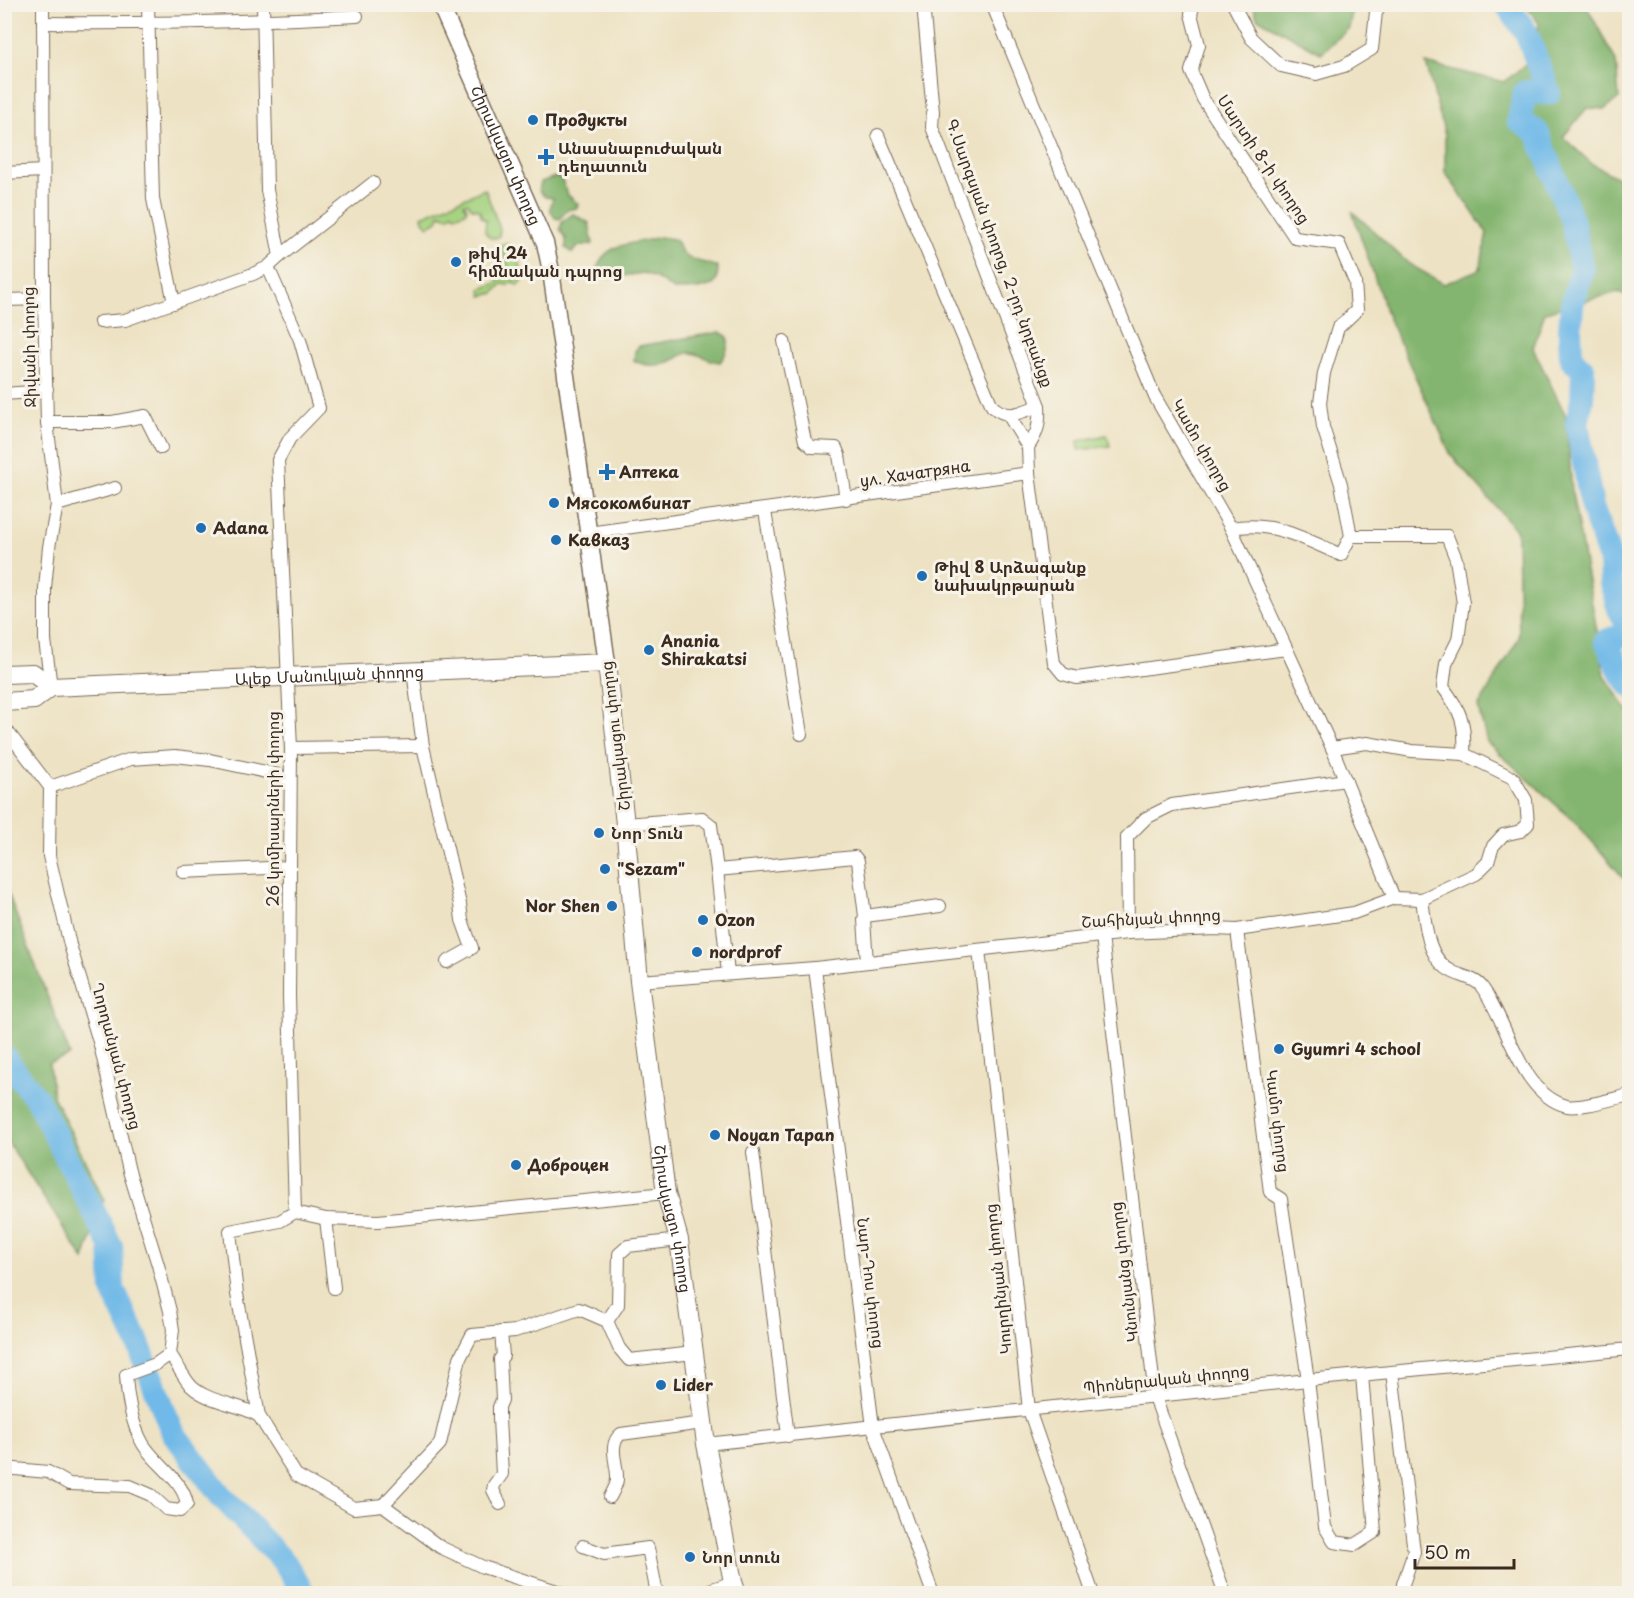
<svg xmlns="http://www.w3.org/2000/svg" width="1634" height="1598" viewBox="0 0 1634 1598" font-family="'Playpen Sans','Noto Sans Armenian',sans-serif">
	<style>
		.green { fill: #a6d381; stroke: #707e50; stroke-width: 1.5 }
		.forest { fill: #84b56f; stroke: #607046; stroke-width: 1.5 }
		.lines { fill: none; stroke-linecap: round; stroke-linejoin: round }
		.river { stroke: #70b9e8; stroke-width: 24 }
		.street-casing { stroke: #796a58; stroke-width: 14 }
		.secondary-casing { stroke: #796a58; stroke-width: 19 }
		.primary-casing { stroke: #796a58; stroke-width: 20 }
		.street { stroke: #fff; stroke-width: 12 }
		.secondary { stroke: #fff; stroke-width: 16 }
		.primary { stroke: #fff; stroke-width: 18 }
		.poi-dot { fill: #1f6fb2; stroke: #f7f3e8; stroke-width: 2 }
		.labels { text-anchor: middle; stroke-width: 6; stroke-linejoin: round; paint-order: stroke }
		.poi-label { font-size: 16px; font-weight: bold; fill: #3b2a1e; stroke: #f7f3e8; text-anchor: start }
		.street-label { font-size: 16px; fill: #3b2a1e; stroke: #f7f3e8 }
	</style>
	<rect width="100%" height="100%" fill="#f7f3e8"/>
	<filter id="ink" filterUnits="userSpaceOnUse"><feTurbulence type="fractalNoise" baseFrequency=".0167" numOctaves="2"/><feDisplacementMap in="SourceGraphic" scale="12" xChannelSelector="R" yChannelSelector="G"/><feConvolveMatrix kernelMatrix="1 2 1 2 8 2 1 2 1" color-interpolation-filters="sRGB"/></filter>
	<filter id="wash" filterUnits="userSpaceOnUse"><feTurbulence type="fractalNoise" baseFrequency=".008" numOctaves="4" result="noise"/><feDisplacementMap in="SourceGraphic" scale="24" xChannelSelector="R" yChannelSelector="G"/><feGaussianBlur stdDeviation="1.35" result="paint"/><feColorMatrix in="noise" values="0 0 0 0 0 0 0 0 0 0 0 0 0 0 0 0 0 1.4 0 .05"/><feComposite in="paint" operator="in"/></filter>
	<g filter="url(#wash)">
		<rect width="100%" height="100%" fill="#ede2c3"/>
		<g class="green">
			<polygon points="485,189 500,229 499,236 496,238 490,238 485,232 486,220 481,217 480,210 472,208 467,202 464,204 467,208 466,212 457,215 452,213 449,217 440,214 438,221 428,226 423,221 422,216"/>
			<path d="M505,243C517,248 523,270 522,282L519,285L514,284L513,281L508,285L502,284L494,293L482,296L481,289L497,283L502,274L509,276L512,274L506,263L507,259L503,255L500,245Z"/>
			<polygon points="1107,435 1110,446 1079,450 1078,441"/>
		</g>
		<g class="forest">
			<polygon points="1253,5 1253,4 1353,5 1349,28 1321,53 1257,18"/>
			<polygon points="1525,5 1586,5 1616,61 1619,98 1605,109 1587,108 1563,137 1592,164 1629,184 1629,298 1618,292 1545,312 1533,348 1566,416 1572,492 1605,676 1626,709 1629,710 1629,897 1627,882 1576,823 1487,742 1478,707 1519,638 1517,531 1451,455 1388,317 1352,211 1409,264 1444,284 1480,269 1487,233 1445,172 1445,135 1426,63 1504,82 1534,57 1539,23"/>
			<polygon points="555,177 561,178 568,195 578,204 577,208 567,210 560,219 555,218 550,209 553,198 545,197 539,191 541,182"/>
			<polygon points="573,214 589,223 593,244 579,246 572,253 566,248 566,239 560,229 562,222"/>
			<path d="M659,237L674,239C678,243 679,248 682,252C690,262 707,262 718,267L717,280L713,285L698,289L674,290L656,278L644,273L609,278L597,270C604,240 637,245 659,237Z"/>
			<path d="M720,332L728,337C729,346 726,355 720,362C708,362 700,352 688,353C683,354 680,356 675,359C663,366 647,368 634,360L635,351L639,346Z"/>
			<polygon points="4,883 70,1055 49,1063 53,1096 104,1199 84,1260 5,1138"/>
		</g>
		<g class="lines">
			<g class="river">
				<polyline points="1506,4 1526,32 1549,93 1525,92 1519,121 1537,132 1572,220 1582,270 1572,305 1570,330 1571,358 1583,370 1582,400 1577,423 1592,507 1610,559 1611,583 1619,609 1630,628"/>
				<polyline points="1630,632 1606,641 1622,675 1630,685"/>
				<polyline points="4,1057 37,1099 111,1246 113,1290 136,1338 172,1431 221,1496 285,1563 304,1594"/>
			</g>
		</g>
	</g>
	<g filter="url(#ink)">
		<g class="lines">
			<g class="street-casing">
				<g id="street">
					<polyline points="43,4 44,299 47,422 57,505 49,547 45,588 45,640 51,687"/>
					<polyline points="148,4 153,199 174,303"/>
					<polyline points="263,4 267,190 280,256 268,267 300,340 319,408 290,438 278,460 291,748 289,996 295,1212"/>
					<path d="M923,4L933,112L932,127L1039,406C1040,423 1038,433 1028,447"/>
					<polyline points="992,4 1155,397 1231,528 1332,748 1394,898"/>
					<polyline points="1194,4 1191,14 1199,45 1191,71 1203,99 1295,238 1339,244 1355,282 1357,310 1338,328 1324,373 1320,403 1323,427 1341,484 1351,536"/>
					<polyline points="1233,4 1251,38 1281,66 1316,74 1344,66 1372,49 1376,12 1381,4"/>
					<path d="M43,23C148,24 252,22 357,16"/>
					<path d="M878,135L992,406C1009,421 1019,412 1039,406"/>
					<polyline points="4,173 43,171"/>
					<polyline points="280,256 373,183"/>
					<polyline points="4,300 44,299"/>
					<polyline points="100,322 125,320 253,274 268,267"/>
					<polyline points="784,341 805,441 812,447 836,448 839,455 846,499"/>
					<polyline points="4,394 32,392 47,389"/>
					<polyline points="1009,416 1028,447 1029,473"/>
					<polyline points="47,422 112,422 145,416 161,448"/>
					<polyline points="57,505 115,488"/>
					<polyline points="765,511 801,734"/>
					<path d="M1231,528C1272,520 1305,539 1341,555L1351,536"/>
					<polyline points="588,533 1029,473 1054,663 1063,674 1077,678 1286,649"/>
					<polyline points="413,671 423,746 460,904 462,920 472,948 447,962"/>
					<polyline points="4,727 50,787 131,759 175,756 210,760 275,774 290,782"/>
					<polyline points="291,748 423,746"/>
					<path d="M1332,748L1367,743L1412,751L1464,754C1466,724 1461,711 1443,687L1446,664L1458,640L1463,603L1456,559L1447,536H1351"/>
					<polyline points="625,824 702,818 711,825 717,870 855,857 858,861 865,916"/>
					<polyline points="717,870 728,974"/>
					<polyline points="183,872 290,867"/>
					<path d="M1422,899C1426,925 1426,959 1453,972C1461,976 1476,979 1481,986C1508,1020 1519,1094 1567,1106C1580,1109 1615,1098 1630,1095"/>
					<polyline points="1237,930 1270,1192 1281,1199 1308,1380 1325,1527 1334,1542 1355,1545 1375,1532 1362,1375"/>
					<polyline points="1128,933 1127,837 1146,818 1172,805 1346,780"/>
					<polyline points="1102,936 1155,1397 1225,1594"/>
					<polyline points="979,950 1029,1410 1093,1594"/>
					<polyline points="867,962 864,920 865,916 940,906"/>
					<polyline points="815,968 873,1427 933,1594"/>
					<polyline points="639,981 815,968 1128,933 1215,929 1237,930 1354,913 1394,898 1422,899 1476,874 1488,862 1493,846 1503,835 1521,831 1528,824 1526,800 1513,778 1464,754"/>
					<polyline points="753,1152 788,1436"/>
					<polyline points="326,1219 334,1288"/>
					<polyline points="607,1321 618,1305 619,1254 628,1246 679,1240"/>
					<path d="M170,1354C177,1364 183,1377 191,1386C209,1403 238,1403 259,1416"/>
					<polyline points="1392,1372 1414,1552 1403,1584 1402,1594"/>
					<polyline points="706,1444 1308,1380 1630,1349"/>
					<path d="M4,1468L48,1472L69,1484L130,1486L151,1495L166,1509L180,1511L187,1504C183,1480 156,1465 143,1444C132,1425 127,1397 126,1375L156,1364L170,1354L173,1330L170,1311L158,1265L129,1171L100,1045L70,945L49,856L50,787"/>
					<path d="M610,1497C613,1491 617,1485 617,1479C618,1464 607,1445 621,1434L703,1423"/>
					<polyline points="500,1504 493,1490 494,1485 502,1474 499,1419 499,1407 502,1400 500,1359 503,1356 501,1332"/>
					<polyline points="383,1505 440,1444 460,1358 472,1335 515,1331 579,1309 607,1321 619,1348 629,1360 694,1353"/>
					<polyline points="583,1546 604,1554 648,1548 657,1594"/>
					<polyline points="566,1594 483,1567 440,1547 383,1505 354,1508 296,1475 259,1416 237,1294 230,1231 280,1221 295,1212 326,1219 378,1221 666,1193"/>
					<polyline points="698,1594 733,1582"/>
				</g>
			</g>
			<g class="secondary-casing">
				<g id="secondary">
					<path id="s1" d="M440,4L545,243L551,271L607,663"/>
				</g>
			</g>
			<g class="primary-casing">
				<g id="primary">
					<polyline points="4,674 33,673 51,687"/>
					<path id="s2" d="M4,702L34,700L51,687L607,663L625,824L639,981L666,1193L679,1240L706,1444L733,1582L737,1594"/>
				</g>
			</g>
			<use href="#street" class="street"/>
			<use href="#secondary" class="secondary"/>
			<use href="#primary" class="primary"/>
		</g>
	</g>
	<g class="poi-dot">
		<circle cx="533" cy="120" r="6"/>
		<path d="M543 148h6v6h6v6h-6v6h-6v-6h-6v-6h6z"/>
		<circle cx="456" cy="262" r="6"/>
		<path d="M604 463h6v6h6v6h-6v6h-6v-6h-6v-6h6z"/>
		<circle cx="554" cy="503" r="6"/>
		<circle cx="201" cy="528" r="6"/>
		<circle cx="556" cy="540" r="6"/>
		<circle cx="922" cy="576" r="6"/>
		<circle cx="649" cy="650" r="6"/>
		<circle cx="599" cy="833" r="6"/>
		<circle cx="605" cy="869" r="6"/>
		<circle cx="612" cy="906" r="6"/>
		<circle cx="703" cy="920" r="6"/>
		<circle cx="697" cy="952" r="6"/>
		<circle cx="1279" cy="1049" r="6"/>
		<circle cx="715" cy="1135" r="6"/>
		<circle cx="516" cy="1165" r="6"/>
		<circle cx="661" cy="1385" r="6"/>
		<circle cx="690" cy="1557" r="6"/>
	</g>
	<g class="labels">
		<g class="poi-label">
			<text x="545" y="126">Продукты</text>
			<text x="558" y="154">Անասնաբուժական<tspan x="558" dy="18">դեղատուն</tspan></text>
			<text x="468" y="259">թիվ 24<tspan x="468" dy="18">հիմնական դպրոց</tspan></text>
			<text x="619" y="478">Аптека</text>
			<text x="566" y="509">Мясокомбинат</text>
			<text x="213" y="534">Adana</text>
			<text x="568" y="546">Кавказ</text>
			<text x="934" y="573">Թիվ 8 Արձագանք<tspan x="934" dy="18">նախակրթարան</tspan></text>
			<text x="661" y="647">Anania<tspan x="661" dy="18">Shirakatsi</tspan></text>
			<text x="611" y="839">Նոր Տուն</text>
			<text x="617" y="875">"Sezam"</text>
			<text x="600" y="912" text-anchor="end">Nor Shen</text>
			<text x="715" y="926">Ozon</text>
			<text x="709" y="958">nordprof</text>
			<text x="1291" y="1055">Gyumri 4 school</text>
			<text x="727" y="1141">Noyan Tapan</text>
			<text x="528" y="1171">Доброцен</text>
			<text x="673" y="1391">Lider</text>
			<text x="702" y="1563">Նոր տուն</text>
		</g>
		<g class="street-label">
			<text dy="6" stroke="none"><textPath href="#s1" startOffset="165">Շիրակացու փողոց</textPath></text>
			<text transform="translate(1264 159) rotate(56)" y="6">Մարտի 8-ի փողոց</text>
			<text transform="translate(1000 253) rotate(70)" y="6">Գ.Սարգսյան փողոց, 2-րդ նրբանցք</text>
			<text transform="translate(29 347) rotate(-91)" y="6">Ջիվանի փողոց</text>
			<text transform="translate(1202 445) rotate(60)" y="6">Կամո փողոց</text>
			<text transform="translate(915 473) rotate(-8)" y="6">ул. Хачатряна</text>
			<text dy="6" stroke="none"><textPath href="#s2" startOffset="330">Ալեք Մանուկյան փողոց</textPath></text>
			<text transform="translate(615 736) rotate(-97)" y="6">Շիրակացու փողոց</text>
			<text transform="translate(273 809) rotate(-90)" y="6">26 կոմիսարների փողոց</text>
			<text transform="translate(1151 918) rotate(-3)" y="6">Շահինյան փողոց</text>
			<text transform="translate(117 1056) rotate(75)" y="6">Ղորղանյան փողոց</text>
			<text transform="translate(1278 1121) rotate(83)" y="6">Կամո փողոց</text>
			<text dy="6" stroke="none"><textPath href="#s2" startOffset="1168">Շիրակացու փողոց</textPath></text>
			<text transform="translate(1124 1272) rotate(-97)" y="6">Կնունյանց փողոց</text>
			<text transform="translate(998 1279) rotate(-96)" y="6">Կուրղինյան փողոց</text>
			<text transform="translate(871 1283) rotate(83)" y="6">Նար-Դոս փողոց</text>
			<text transform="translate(1166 1379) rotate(-6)" y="6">Պիոներական փողոց</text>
		</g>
	</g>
	<rect width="1634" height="1598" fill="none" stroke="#f7f3e8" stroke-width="24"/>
	<path d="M1415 1559v9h99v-9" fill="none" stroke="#3b2a1e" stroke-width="3"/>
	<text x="1424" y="1559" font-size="18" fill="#3b2a1e" stroke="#f7f3e8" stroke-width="4.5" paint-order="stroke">50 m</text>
</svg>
